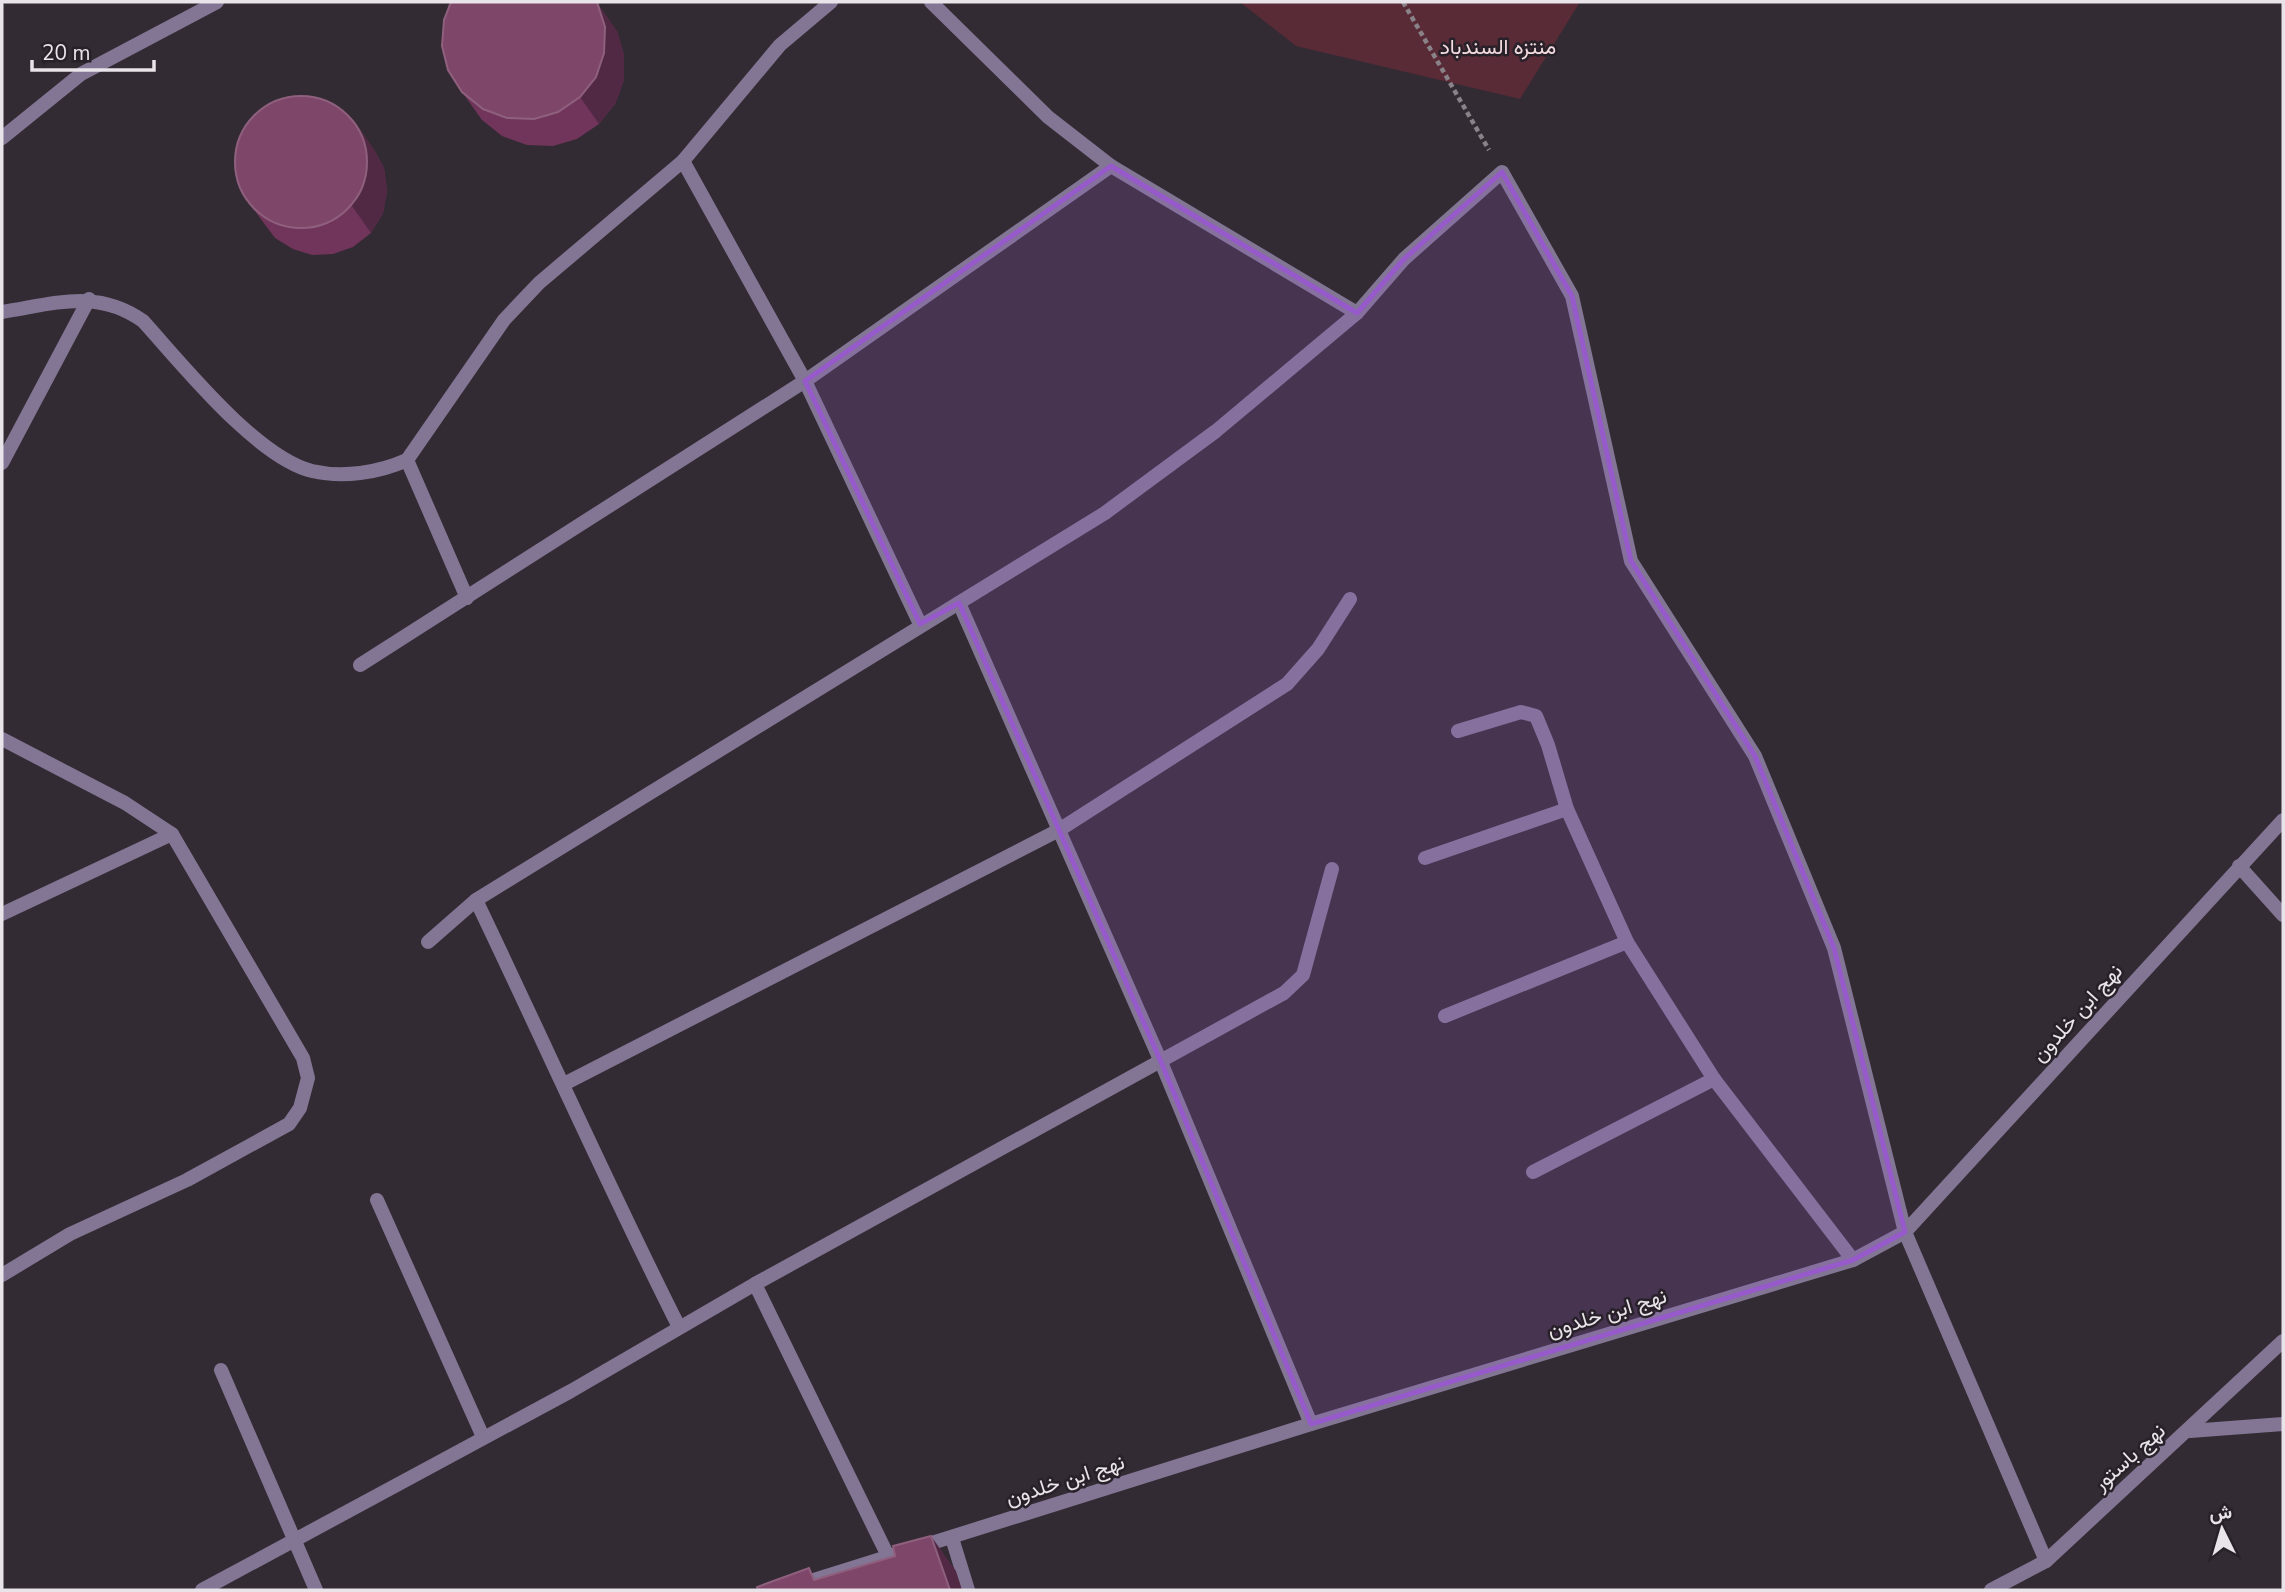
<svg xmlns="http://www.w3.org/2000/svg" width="2285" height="1592" viewBox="0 0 2285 1592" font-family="'Nunito Sans',Vazirmatn,sans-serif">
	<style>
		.green { fill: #592b37 }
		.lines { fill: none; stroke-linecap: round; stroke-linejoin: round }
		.path { stroke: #898389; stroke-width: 4.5; stroke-dasharray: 5 3.5; stroke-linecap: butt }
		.minor { stroke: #827694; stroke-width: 14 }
		.wall { fill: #71345b }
		.shaded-wall { fill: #522944 }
		.building { fill: #7e476a; stroke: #8f607e; stroke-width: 2 }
		.marked { fill: #965aca; fill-opacity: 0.2; stroke: #965aca; stroke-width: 5; stroke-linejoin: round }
		.labels { text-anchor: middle; stroke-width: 5; stroke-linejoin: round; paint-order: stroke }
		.park-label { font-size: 21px; fill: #f3dbdf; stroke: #282129 }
		.street-label { font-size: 21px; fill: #e9e4e9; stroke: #282129 }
	</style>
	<rect width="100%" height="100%" fill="#322b33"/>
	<polygon class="green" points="1240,2 1580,2 1520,99 1296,46"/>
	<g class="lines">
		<polyline class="path" points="1403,2 1489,150"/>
		<g class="minor">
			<polyline points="931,2 1048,117 1111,166 1357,313"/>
			<polyline points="2,138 81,74 217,2"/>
			<polyline points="683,161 805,381 920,624"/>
			<path d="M2,312C54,304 97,288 143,321C182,364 256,457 312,471C343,478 378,473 407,460L504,320L539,283L683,161L780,45L831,2"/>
			<polyline points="407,460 467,598"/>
			<polyline points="2,463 89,299"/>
			<polyline points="959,603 1161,1062 1311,1424"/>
			<polyline points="360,665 805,381 1111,166"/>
			<polyline points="1458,731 1521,712 1536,716 1548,745 1567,809 1627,942 1714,1079 1853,1260"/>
			<polyline points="2,739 125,803 172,834 303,1058 308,1078 300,1108 289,1124 187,1180 70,1234 2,1275"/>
			<polyline points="1425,858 1567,809"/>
			<polyline points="2239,866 2283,915"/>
			<path d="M476,900C544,1042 608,1186 679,1327"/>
			<polyline points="2,914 172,834"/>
			<polyline points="428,942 476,900 1105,513 1216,431 1357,313 1404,259 1502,172 1572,296 1631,561 1755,756 1834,948 1905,1232 2046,1561"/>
			<polyline points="1445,1016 1627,942"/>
			<polyline points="564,1084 1059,830 1287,684 1318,649 1350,599"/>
			<polyline points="1533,1172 1714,1079"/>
			<polyline points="377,1200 483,1437"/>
			<polyline points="755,1284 888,1556"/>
			<polyline points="221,1370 316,1590"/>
			<polyline points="2190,1431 2283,1424"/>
			<polyline points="952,1538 968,1590"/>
			<polyline points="202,1590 571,1391 755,1284 1284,993 1303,975 1332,869"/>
			<polyline points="782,1590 1311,1424 1853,1260 1905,1232 2283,820"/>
			<polyline points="1991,1590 2046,1561 2283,1341"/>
		</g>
	</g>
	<g class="wall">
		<polygon points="617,31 624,55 624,80 615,104 599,124 577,139 553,146 527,145 502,136 482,120 462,92"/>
		<polygon points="373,148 384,168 387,191 383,213 371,233 353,247 333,254 312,255 293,249 275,238 263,222 243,195"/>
	</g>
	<g class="shaded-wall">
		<polygon points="597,2 617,31 624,55 624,80 615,104 599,124 580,97"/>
		<polygon points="354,120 373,148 384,168 387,191 383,213 371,233 352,206"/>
		<polygon points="931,1536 956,1571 962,1590 950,1590"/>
	</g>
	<g class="building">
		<polygon points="451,2 597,2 605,27 604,53 596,77 580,97 558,112 534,119 507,118 483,109 462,92 448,70 442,46 444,20"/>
		<circle cx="301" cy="162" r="66"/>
		<polygon points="931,1536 950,1590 758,1590 757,1587 809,1568 814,1580 895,1556 893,1546"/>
	</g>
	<path class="marked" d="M1111,166L1357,313L1404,259L1502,172L1572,296L1631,561L1755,756L1834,948L1905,1232L1853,1260L1311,1424L1161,1062L959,603L920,624L805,381Z"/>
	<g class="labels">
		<g class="park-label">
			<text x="1498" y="54">منتزه السندباد</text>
		</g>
		<g class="street-label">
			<text transform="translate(2077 1013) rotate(-48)" y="7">نهج ابن خلدون</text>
			<text transform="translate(1607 1313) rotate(-17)" y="7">نهج ابن خلدون</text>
			<text transform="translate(2129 1457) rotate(-42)" y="7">نهج باستور</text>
			<text transform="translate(1065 1480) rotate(-18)" y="7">نهج ابن خلدون</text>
		</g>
	</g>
	<rect width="2285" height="1592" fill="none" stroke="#e9e4e9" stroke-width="7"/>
	<g transform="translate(2222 1529) rotate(355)" stroke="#282129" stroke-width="5" paint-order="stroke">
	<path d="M0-5L12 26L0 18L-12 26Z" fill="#e9e4e9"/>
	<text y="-10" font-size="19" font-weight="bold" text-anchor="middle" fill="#e9e4e9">ش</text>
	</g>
	<path d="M32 60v10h122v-10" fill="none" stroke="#e9e4e9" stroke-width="3.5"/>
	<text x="42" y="60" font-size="21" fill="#e9e4e9" stroke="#282129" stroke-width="5" paint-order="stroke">20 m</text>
</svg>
